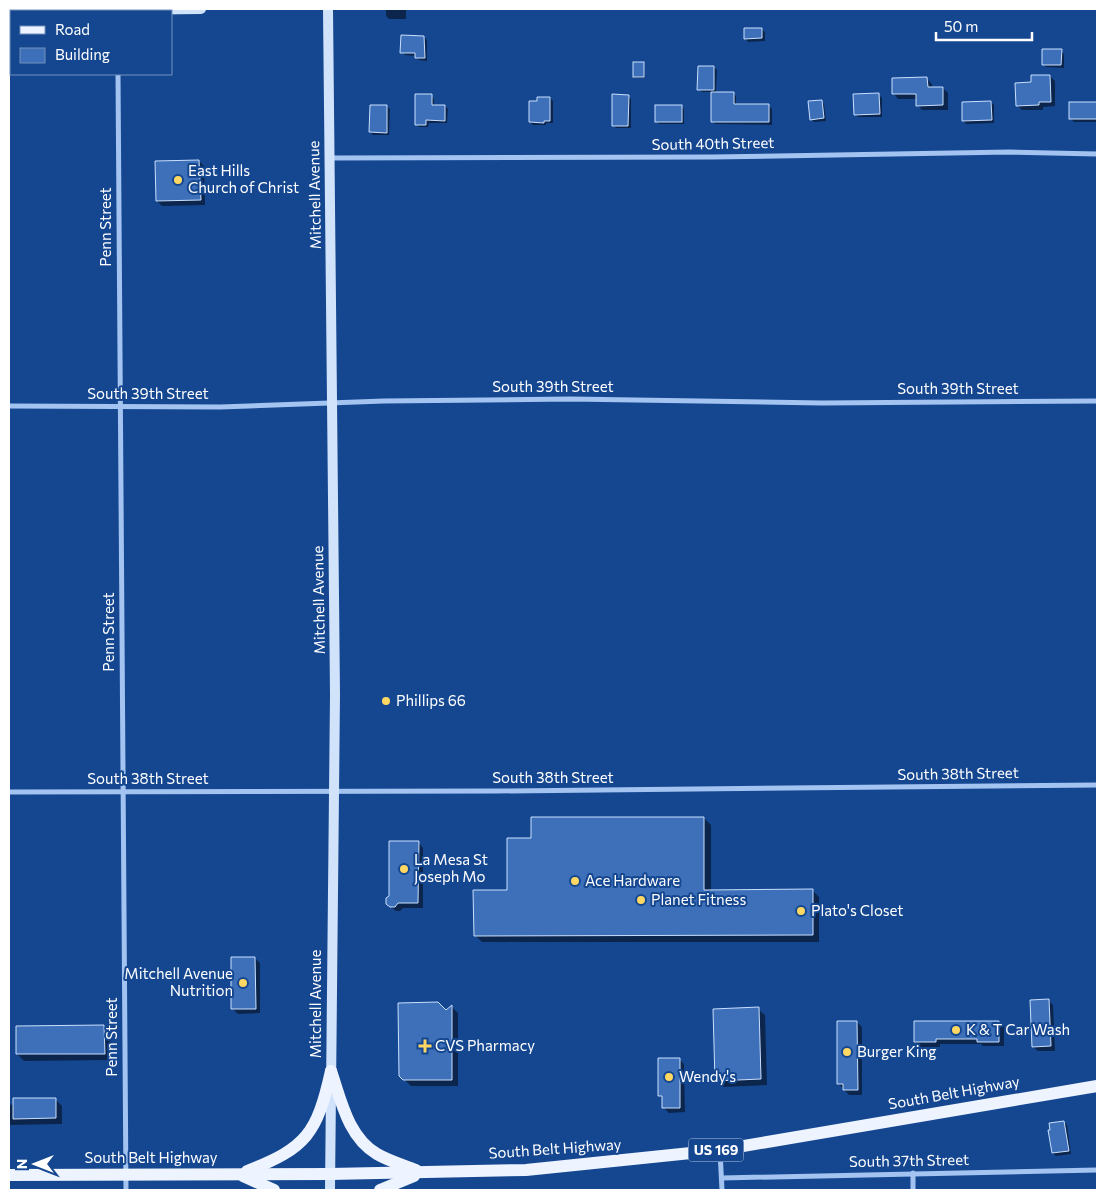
<svg xmlns="http://www.w3.org/2000/svg" width="1106" height="1199" viewBox="0 0 1106 1199" font-family="Commissioner,sans-serif">
	<style>
		.shadow { fill: #0007 }
		.building { fill: #3d70b9; stroke: #cadffc }
		.lines { fill: none; stroke-linecap: round; stroke-linejoin: round }
		.street { stroke: #a3c3f1; stroke-width: 5 }
		.secondary { stroke: #d1e2fb; stroke-width: 10 }
		.primary { stroke: #edf3ff; stroke-width: 12 }
		.poi-dot { fill: #ffd863; stroke: #154791; stroke-width: 2 }
		.labels { text-anchor: middle; stroke-width: 4; stroke-linejoin: round; paint-order: stroke }
		.shield { fill: #154791; stroke: #b9c8de; stroke-width: 1 }
		.shield-label { font-size: 14px; font-weight: bold; fill: #fff }
		.street-label { font-size: 15px; fill: #fff; stroke: #154791 }
		.poi-label { font-size: 15px; fill: #fff; stroke: #154791; text-anchor: start }
	</style>
	<rect width="100%" height="100%" fill="#154791"/>
	<g class="shadow">
		<polygon points="386,9 406,9 406,19 389,19 386,16"/>
		<polygon points="761,29 765,32 765,41 748,42 745,38"/>
		<polygon points="424,37 427,40 427,61 419,60 416,56 405,55 402,52"/>
		<polygon points="1061,51 1064,54 1064,68 1046,67 1043,64"/>
		<polygon points="644,64 645,78 635,78 634,76"/>
		<polygon points="714,67 717,70 716,93 733,93 736,96 736,105 769,106 772,109 772,125 715,124 712,121 713,92 702,92 699,89"/>
		<polygon points="1050,76 1055,81 1055,106 1043,107 1043,110 1022,110 1017,105 1032,84"/>
		<polygon points="927,79 932,84 932,88 943,88 948,93 948,110 922,110 918,105 917,99 898,99 894,94"/>
		<polygon points="879,95 882,98 882,117 858,117 855,114"/>
		<polygon points="431,96 434,99 434,106 445,106 448,109 447,123 429,123 428,127 419,127 416,124"/>
		<polygon points="628,96 631,99 631,128 616,128 613,125"/>
		<polygon points="550,98 553,101 553,123 546,123 546,125 533,125 530,122 538,102"/>
		<polygon points="821,101 824,104 826,121 814,122 811,119"/>
		<polygon points="991,102 994,105 994,123 966,124 963,120"/>
		<polygon points="1071,103 1097,103 1097,122 1074,122 1071,119"/>
		<polygon points="386,106 390,109 389,135 373,135 370,132"/>
		<polygon points="681,106 684,109 684,124 659,124 656,121"/>
		<polygon points="199,161 204,166 205,205 162,206 157,201"/>
		<polygon points="704,818 711,825 711,891 812,890 819,897 819,942 482,942 475,935 508,891 532,839"/>
		<polygon points="419,843 423,848 423,908 403,908 400,911 396,911 387,904"/>
		<polygon points="255,958 260,963 260,1013 238,1014 233,1009"/>
		<polygon points="1048,1000 1053,1005 1055,1051 1038,1051 1033,1047"/>
		<polygon points="452,1007 458,1013 458,1086 411,1086 400,1075"/>
		<polygon points="758,1009 765,1015 767,1085 723,1087 717,1080"/>
		<polygon points="857,1022 862,1027 862,1095 849,1095 838,1083"/>
		<polygon points="999,1022 1004,1027 1004,1046 983,1046 981,1044 940,1044 940,1047 920,1047 915,1042"/>
		<polygon points="104,1026 111,1033 111,1060 24,1061 17,1054"/>
		<polygon points="679,1059 684,1064 685,1112 669,1113 664,1108 664,1099 659,1095"/>
		<polygon points="55,1099 62,1106 62,1124 9,1125 9,1105"/>
		<polygon points="1064,1122 1067,1125 1071,1154 1056,1156 1053,1153"/>
	</g>
	<g class="building">
		<polygon points="744,28 762,28 762,38 744,39"/>
		<polygon points="401,35 424,36 425,58 415,58 415,53 400,53"/>
		<polygon points="1042,49 1062,49 1061,65 1042,65"/>
		<rect x="633" y="62" width="11" height="15"/>
		<polygon points="698,66 714,66 714,90 697,90"/>
		<polygon points="1031,75 1050,75 1051,102 1039,102 1039,105 1016,106 1015,83 1031,82"/>
		<polygon points="927,77 928,87 943,87 943,105 916,106 916,94 892,94 892,78"/>
		<polygon points="711,92 734,92 734,104 769,104 769,122 711,122"/>
		<polygon points="879,93 880,114 854,115 853,94"/>
		<polygon points="415,94 432,94 432,105 445,105 445,121 426,120 426,125 415,125"/>
		<polygon points="612,94 629,95 628,126 612,126"/>
		<polygon points="537,97 550,97 550,121 544,121 544,123 529,122 529,101 537,101"/>
		<polygon points="822,100 824,118 810,120 808,101"/>
		<polygon points="991,101 992,120 962,121 962,102"/>
		<rect x="1069" y="102" width="28" height="17"/>
		<polygon points="370,105 387,105 387,133 369,132"/>
		<rect x="655" y="105" width="27" height="17"/>
		<polygon points="199,160 201,200 156,201 155,161"/>
		<polygon points="531,817 704,817 704,890 813,889 813,935 474,936 473,890 507,890 507,838 531,838"/>
		<polygon points="389,841 419,841 418,903 398,903 395,907 390,907 386,904 386,898 389,896"/>
		<polygon points="231,957 255,957 256,1009 231,1009"/>
		<polygon points="1049,999 1051,1046 1032,1047 1030,1000"/>
		<polygon points="438,1002 446,1010 452,1005 452,1080 403,1080 399,1076 398,1003"/>
		<polygon points="759,1007 761,1079 715,1081 713,1009"/>
		<polygon points="837,1021 857,1021 858,1090 843,1090 843,1084 837,1084"/>
		<polygon points="914,1021 999,1021 999,1042 977,1042 977,1039 936,1039 936,1042 914,1042"/>
		<polygon points="104,1025 105,1054 16,1054 16,1026"/>
		<polygon points="658,1058 680,1058 680,1108 662,1108 662,1096 658,1096"/>
		<polygon points="13,1098 56,1098 56,1118 13,1119"/>
		<polygon points="1064,1121 1069,1151 1052,1153 1048,1130 1050,1130 1049,1123"/>
	</g>
	<g class="lines">
		<g class="street">
			<polyline points="118,74 126,1190"/>
			<polyline points="330,158 712,157 1010,152 1097,154"/>
			<polyline points="9,406 220,407 384,401 570,399 822,403 1097,401"/>
			<polyline points="9,792 497,791 1097,785"/>
			<polyline points="720,1151 722,1190"/>
			<polyline points="722,1178 1097,1170"/>
			<polyline points="913,1190 913,1173"/>
		</g>
		<g class="secondary">
			<polyline points="328,9 335,694 330,1190"/>
			<polyline points="27,11 201,9"/>
			<polyline points="9,12 11,11"/>
		</g>
		<g class="primary">
			<path d="M331,1071C341,1100 348,1137 377,1154C389,1161 403,1165 416,1170"/>
			<path d="M247,1171C307,1148 317,1133 331,1071"/>
			<polyline points="9,1175 330,1174 526,1170 720,1150 1097,1086"/>
			<polyline points="243,1176 274,1190"/>
			<polyline points="380,1190 414,1176"/>
		</g>
	</g>
	<g class="poi-dot">
		<circle cx="178" cy="180" r="5"/>
		<circle cx="386" cy="701" r="5"/>
		<circle cx="404" cy="869" r="5"/>
		<circle cx="575" cy="881" r="5"/>
		<circle cx="641" cy="900" r="5"/>
		<circle cx="801" cy="911" r="5"/>
		<circle cx="243" cy="983" r="5"/>
		<circle cx="956" cy="1030" r="5"/>
		<path d="M422.5 1038.5h5v5h5v5h-5v5h-5v-5h-5v-5h5z"/>
		<circle cx="847" cy="1052" r="5"/>
		<circle cx="669" cy="1077" r="5"/>
	</g>
	<g class="labels">
		<rect class="shield" x="688.5" y="1138.5" width="55" height="23" rx="4"/>
		<g class="shield-label">
			<text x="716" y="1155">US 169</text>
		</g>
		<g class="street-label">
			<text transform="translate(713 144) rotate(-1)" y="5">South 40th Street</text>
			<text transform="translate(315 195) rotate(-91)" y="5">Mitchell Avenue</text>
			<text transform="translate(106 227) rotate(-90)" y="5">Penn Street</text>
			<text x="553" y="392">South 39th Street</text>
			<text x="958" y="394">South 39th Street</text>
			<text x="148" y="399">South 39th Street</text>
			<text transform="translate(319 600) rotate(-91)" y="5">Mitchell Avenue</text>
			<text transform="translate(109 632) rotate(-90)" y="5">Penn Street</text>
			<text transform="translate(958 774) rotate(-1)" y="5">South 38th Street</text>
			<text x="553" y="783">South 38th Street</text>
			<text x="148" y="784">South 38th Street</text>
			<text transform="translate(316 1004) rotate(-90)" y="5">Mitchell Avenue</text>
			<text transform="translate(112 1037) rotate(-90)" y="5">Penn Street</text>
			<text transform="translate(954 1093) rotate(-10)" y="5">South Belt Highway</text>
			<text transform="translate(555 1149) rotate(-4)" y="5">South Belt Highway</text>
			<text x="151" y="1163">South Belt Highway</text>
			<text transform="translate(909 1161) rotate(-1)" y="5">South 37th Street</text>
		</g>
		<g class="poi-label">
			<text x="188" y="176">East Hills<tspan x="188" dy="17">Church of Christ</tspan></text>
			<text x="396" y="706">Phillips 66</text>
			<text x="414" y="865">La Mesa St<tspan x="414" dy="17">Joseph Mo</tspan></text>
			<text x="585" y="886">Ace Hardware</text>
			<text x="651" y="905">Planet Fitness</text>
			<text x="811" y="916">Plato's Closet</text>
			<text x="233" y="979" text-anchor="end">Mitchell Avenue<tspan x="233" dy="17">Nutrition</tspan></text>
			<text x="966" y="1035">K &amp; T Car Wash</text>
			<text x="435" y="1051">CVS Pharmacy</text>
			<text x="857" y="1057">Burger King</text>
			<text x="679" y="1082">Wendy's</text>
		</g>
	</g>
	<rect width="1106" height="1199" fill="none" stroke="#ffffff" stroke-width="20"/>
	<rect x="10" y="10" width="162" height="65" fill="#154791" stroke="#7391bd"/>
	<rect x="20" y="26" width="25" height="8" fill="#edf3ff" stroke="#7391bd"/>
	<text x="55" y="35" font-size="15" fill="#ffffff">Road</text>
	<rect x="20" y="48" width="25" height="15" fill="#3d70b9" stroke="#7391bd"/>
	<text x="55" y="60" font-size="15" fill="#ffffff">Building</text>
	<g transform="translate(35 1164) rotate(270)" stroke="#154791" stroke-width="4" paint-order="stroke">
	<path d="M0-4L9 19L0 12L-9 19Z" fill="#ffffff"/>
	<text y="-8" font-size="14" font-weight="bold" text-anchor="middle" fill="#ffffff">N</text>
	</g>
	<path d="M936 32v8h96v-8" fill="none" stroke="#ffffff" stroke-width="2.5"/>
	<text x="944" y="32" font-size="15" fill="#ffffff" stroke="#154791" stroke-width="4" paint-order="stroke">50 m</text>
</svg>
